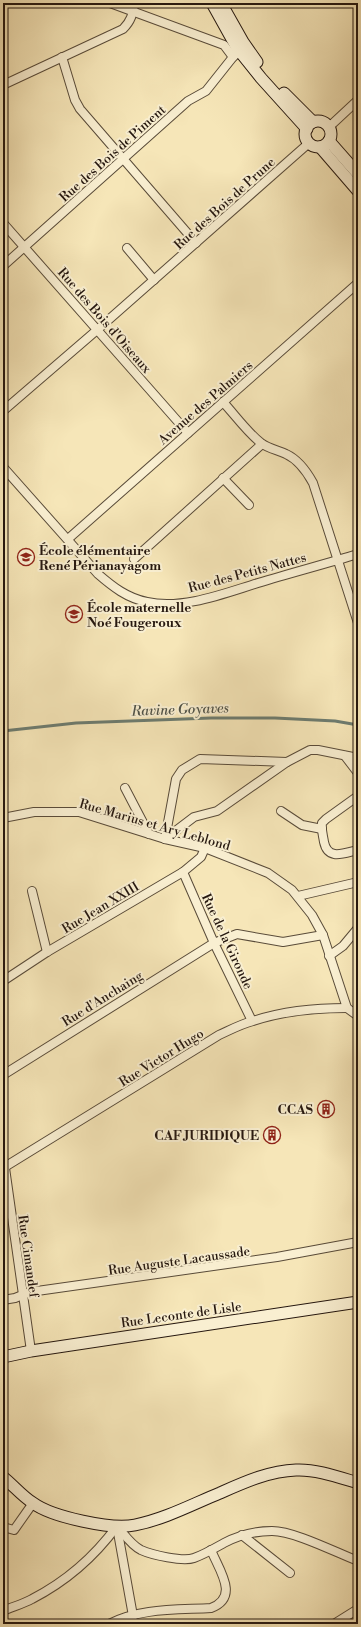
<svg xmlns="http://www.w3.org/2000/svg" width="361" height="1627" viewBox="0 0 361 1627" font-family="'Libre Bodoni',serif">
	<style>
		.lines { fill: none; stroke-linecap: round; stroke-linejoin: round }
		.stream { stroke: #6d7c70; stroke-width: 3 }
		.street-casing { stroke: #594b39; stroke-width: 10 }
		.secondary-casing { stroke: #25170f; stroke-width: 13 }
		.street { stroke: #f9efd1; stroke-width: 8 }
		.secondary { stroke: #f9efd1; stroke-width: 11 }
		.labels { text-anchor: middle; stroke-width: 4; stroke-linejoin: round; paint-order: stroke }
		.street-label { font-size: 13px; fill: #25170f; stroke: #f9efd1 }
		.poi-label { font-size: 13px; font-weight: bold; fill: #25170f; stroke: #f9efd1; text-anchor: start }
		.water-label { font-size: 14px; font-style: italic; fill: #4f5248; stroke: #f9efd1 }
	</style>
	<rect width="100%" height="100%" fill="#f6e6b8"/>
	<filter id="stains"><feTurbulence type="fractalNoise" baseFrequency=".005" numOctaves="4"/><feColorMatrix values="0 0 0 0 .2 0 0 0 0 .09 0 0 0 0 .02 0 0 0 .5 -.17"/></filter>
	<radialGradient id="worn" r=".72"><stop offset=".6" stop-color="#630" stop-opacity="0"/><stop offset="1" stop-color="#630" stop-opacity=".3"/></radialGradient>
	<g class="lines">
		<polyline class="stream" points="3,731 76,723 211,718 275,718 335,721 358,725"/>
		<g class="street-casing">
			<g id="street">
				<polyline points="110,3 224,45 233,57"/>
				<polyline points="357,3 358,7"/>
				<polyline points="62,57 75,100 80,109 196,243"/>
				<path d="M3,85L123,29C131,21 133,14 134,3"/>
				<polyline points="329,127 358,100"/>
				<polyline points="3,223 188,433"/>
				<polyline points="127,248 154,280"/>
				<polyline points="3,266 188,101 206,91 233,57 243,48"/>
				<path d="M223,402C235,415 247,432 261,443C269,449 278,450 286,454C299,460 307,472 313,483L358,623"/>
				<polyline points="3,411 97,330 309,143"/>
				<path d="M3,467L98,574C113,587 127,598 147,602C183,610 225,593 258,583C291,573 325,564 358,554"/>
				<polyline points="223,478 249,505"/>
				<polyline points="68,539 358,283"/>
				<polyline points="134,559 262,444"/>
				<polyline points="345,756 358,773"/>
				<polyline points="125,788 149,834"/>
				<path d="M358,796L326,819L322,823C321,830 323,835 324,842C328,861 344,853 358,850"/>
				<polyline points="281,811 302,825 322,829"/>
				<polyline points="3,818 34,812 79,812 165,839 205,848 268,873 292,890 312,915 323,935 347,1008 358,1016"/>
				<polyline points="165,839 176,779 182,770 200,759 287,762 310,750 318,750 358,758"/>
				<polyline points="165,839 194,817 217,811 287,762"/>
				<polyline points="183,872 214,943 252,1021"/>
				<polyline points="32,891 47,952"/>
				<polyline points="298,896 358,882"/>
				<polyline points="329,956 343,946 358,928"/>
				<polyline points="3,981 47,952 183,872 201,857 205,848"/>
				<polyline points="3,1075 214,943 237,934 283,942 323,935"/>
				<polyline points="3,1165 5,1168 31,1351"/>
				<path d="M3,1168L219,1035C230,1030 241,1024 253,1021C283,1011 315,1008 347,1008"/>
				<polyline points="3,1300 15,1298 30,1292 277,1257 358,1242"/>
				<path d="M117,1526C124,1534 131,1545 141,1550C152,1555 183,1562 194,1558C205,1554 215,1548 224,1543C239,1535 255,1531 272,1531C294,1531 335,1552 358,1561"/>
				<polyline points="3,1527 14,1530 33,1503"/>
				<polyline points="117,1527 133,1616"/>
				<polyline points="242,1535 290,1573"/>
				<path d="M3,1611C12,1607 23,1604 32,1599C65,1582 95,1556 117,1526"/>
				<path d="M109,1624C139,1608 177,1610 211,1608C240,1597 219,1570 211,1550"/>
				<polyline points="334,1624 358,1609"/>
			</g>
		</g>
		<g class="secondary-casing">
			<g id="secondary">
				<polyline points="212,3 237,48 261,78 307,129"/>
				<polyline points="221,3 243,42 257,62"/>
				<polyline points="284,93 313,122"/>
				<circle cx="318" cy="134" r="13"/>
				<polyline points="329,141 358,174"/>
				<polyline points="320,147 358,191"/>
				<polyline points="3,1357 31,1351 358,1302"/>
				<path d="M3,1477C13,1485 22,1496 33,1503C52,1517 112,1530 135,1525C165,1519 193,1504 220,1493C245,1482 269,1471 296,1470C316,1469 338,1477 358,1483"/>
			</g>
		</g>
		<use href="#street" class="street"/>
		<use href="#secondary" class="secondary"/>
	</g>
	<defs>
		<g id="school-ring" transform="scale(0.9)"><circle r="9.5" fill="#f9efd1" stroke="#8f2418" stroke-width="1.5"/><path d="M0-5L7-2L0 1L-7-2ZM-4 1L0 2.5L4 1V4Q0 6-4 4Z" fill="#8f2418"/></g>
		<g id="building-ring" transform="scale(0.9)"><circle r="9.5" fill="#f9efd1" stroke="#8f2418" stroke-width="1.5"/><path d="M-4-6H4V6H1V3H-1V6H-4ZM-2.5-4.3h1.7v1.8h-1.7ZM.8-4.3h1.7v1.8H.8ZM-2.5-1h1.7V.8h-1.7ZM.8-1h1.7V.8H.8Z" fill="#8f2418"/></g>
	</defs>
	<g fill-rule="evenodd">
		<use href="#school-ring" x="26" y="557"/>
		<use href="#school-ring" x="74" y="614"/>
		<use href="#building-ring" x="326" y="1109"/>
		<use href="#building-ring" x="272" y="1135"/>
	</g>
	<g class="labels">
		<g class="street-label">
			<text transform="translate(112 153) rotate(-42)" y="5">Rue des Bois de Piment</text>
			<text transform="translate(224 203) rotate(-42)" y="5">Rue des Bois de Prune</text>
			<text transform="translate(105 320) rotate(49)" y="5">Rue des Bois d'Oiseaux</text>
			<text transform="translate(205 402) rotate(-41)" y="5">Avenue des Palmiers</text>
			<text transform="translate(247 572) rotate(-15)" y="5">Rue des Petits Nattes</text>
			<text transform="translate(155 824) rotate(16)" y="5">Rue Marius et Ary Leblond</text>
			<text transform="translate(100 907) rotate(-31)" y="5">Rue Jean XXIII</text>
			<text transform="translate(228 941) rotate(65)" y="5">Rue de la Gironde</text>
			<text transform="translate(102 998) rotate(-32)" y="5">Rue d'Anchaing</text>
			<text transform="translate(161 1057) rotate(-32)" y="5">Rue Victor Hugo</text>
			<text transform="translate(29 1256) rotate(82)" y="5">Rue Cimandef</text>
			<text transform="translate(179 1260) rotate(-8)" y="5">Rue Auguste Lacaussade</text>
			<text transform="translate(181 1314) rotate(-8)" y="5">Rue Leconte de Lisle</text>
		</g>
		<g class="poi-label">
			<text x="39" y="555">École élémentaire<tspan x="39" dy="15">René Périanayagom</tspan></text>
			<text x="87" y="612">École maternelle<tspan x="87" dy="15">Noé Fougeroux</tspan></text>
			<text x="313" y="1114" text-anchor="end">CCAS</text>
			<text x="259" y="1140" text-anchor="end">CAF JURIDIQUE</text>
		</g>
		<g class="water-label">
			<text transform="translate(180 709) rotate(-2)" y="5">Ravine Goyaves</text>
		</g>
	</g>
	<rect width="361" height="1627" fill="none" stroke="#f6e6b8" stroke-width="16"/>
	<rect x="4" y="4" width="353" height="1619" fill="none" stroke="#25170f" stroke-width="2"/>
	<rect x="8" y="8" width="345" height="1611" fill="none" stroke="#25170f"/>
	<rect width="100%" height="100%" filter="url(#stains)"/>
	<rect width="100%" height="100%" fill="url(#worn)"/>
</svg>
